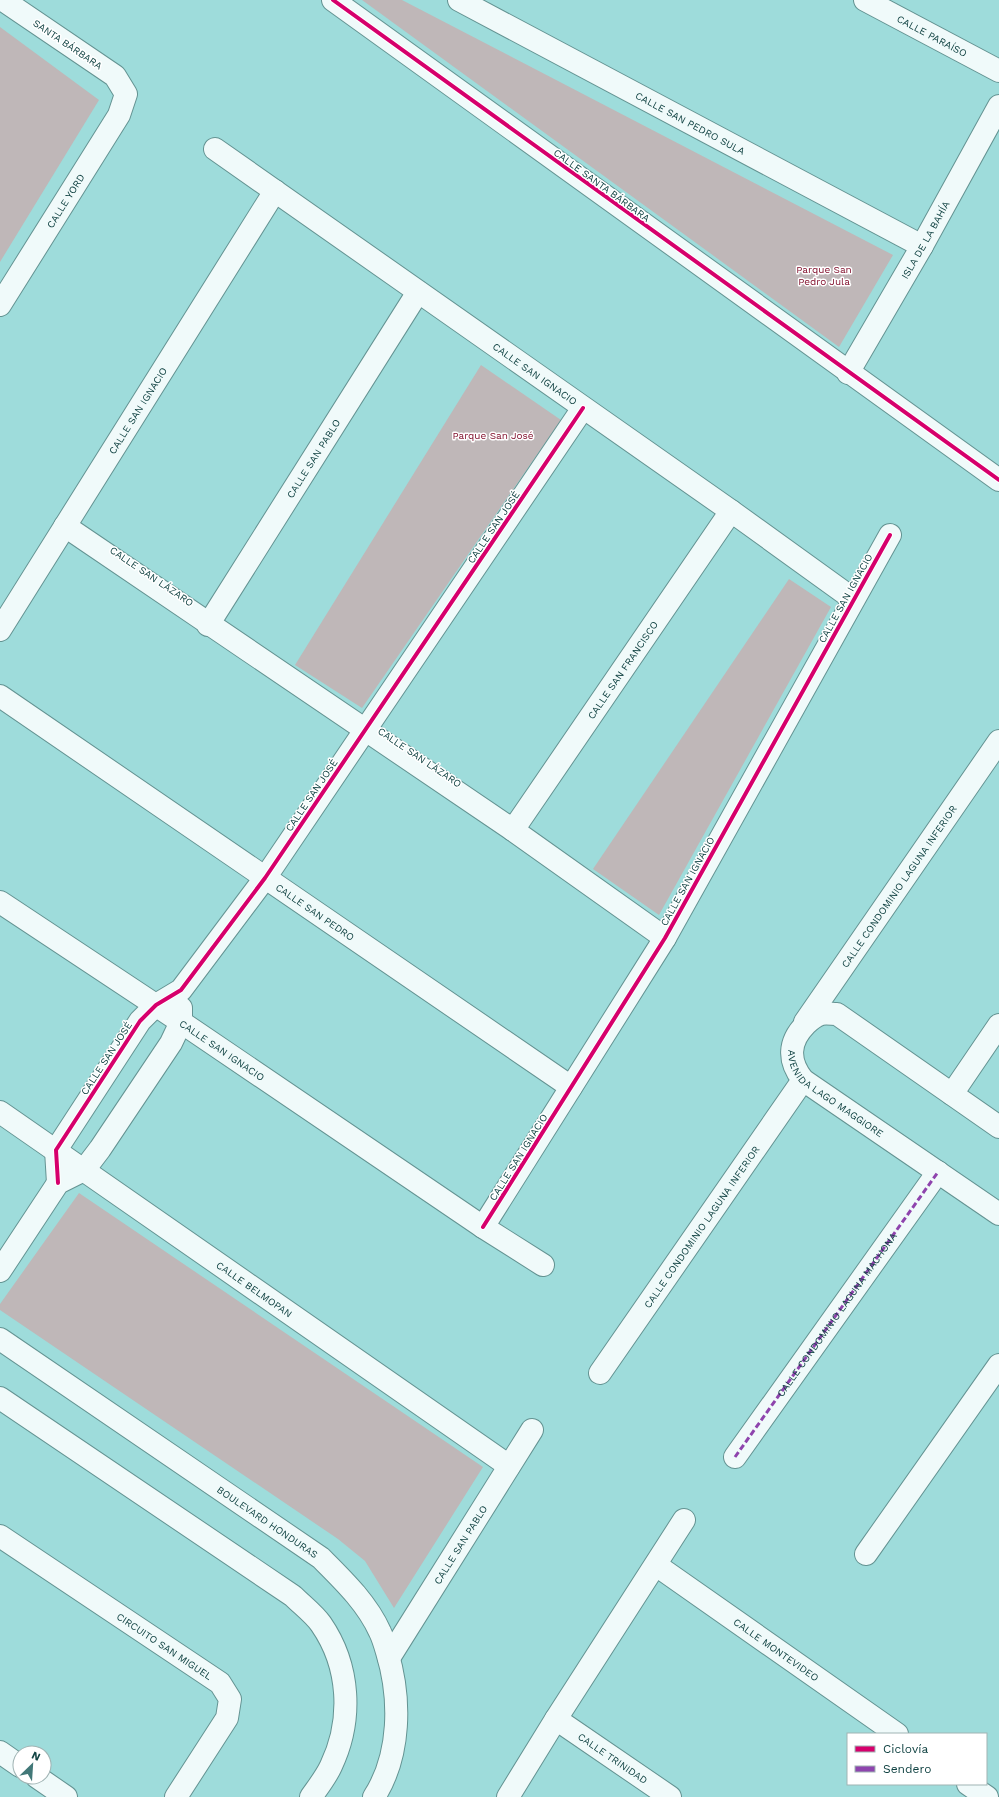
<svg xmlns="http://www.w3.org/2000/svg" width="999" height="1797" viewBox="0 0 999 1797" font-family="'Work Sans',sans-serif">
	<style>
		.green { fill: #bfb7b8 }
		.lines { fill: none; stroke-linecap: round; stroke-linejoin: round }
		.minor-casing { stroke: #649392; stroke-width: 24 }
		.tertiary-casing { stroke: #649392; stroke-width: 24 }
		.minor { stroke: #f0fafa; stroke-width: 22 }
		.tertiary { stroke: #f0fafa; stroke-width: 22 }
		.quiet { stroke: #8e44ad; stroke-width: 3; stroke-dasharray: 6 3; stroke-linecap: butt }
		.cycleway-casing { stroke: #fff; stroke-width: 6 }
		.cycleway { stroke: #d6006c; stroke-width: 4 }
		.labels { text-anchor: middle; stroke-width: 3; stroke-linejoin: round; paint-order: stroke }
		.street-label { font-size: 10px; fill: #104242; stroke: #fff }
		.park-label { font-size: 10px; fill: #800e2b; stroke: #fff }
	</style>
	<rect width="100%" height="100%" fill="#9edcdb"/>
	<g class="green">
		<polygon points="362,0 402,0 893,255 839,347"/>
		<polygon points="0,27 99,100 0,262"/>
		<polygon points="481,365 561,420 362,708 295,665"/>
		<polygon points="789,579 831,607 659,915 593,869"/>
		<polygon points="79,1193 483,1467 394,1608 365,1561 338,1539 0,1310 0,1304"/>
	</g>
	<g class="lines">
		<g class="minor-casing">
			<g id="minor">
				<path id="s1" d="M459,0L922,246"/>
				<path id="s2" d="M865,0L999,71"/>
				<path id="s3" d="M215,149L731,511L853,599"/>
				<path id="s4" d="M0,305L119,115L126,94L115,76L3,0"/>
				<path id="s5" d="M848,373L922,246L999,106"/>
				<polyline points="65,526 513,830 665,938"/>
				<path id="s6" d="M208,625L418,292"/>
				<path id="s7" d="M0,630L275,191"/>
				<path id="s8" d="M0,696L571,1087"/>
				<path id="s9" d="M513,830L731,511"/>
				<path id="s10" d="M0,902L181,1022L483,1227L543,1265"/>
				<path id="s11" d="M805,1022L999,741"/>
				<polyline points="952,1094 999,1025"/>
				<path id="s12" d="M0,1112L509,1466"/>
				<path id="s13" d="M999,1127L837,1014C832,1014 826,1013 821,1014C815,1016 810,1020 806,1024C788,1042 788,1061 803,1080L999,1214"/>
				<polyline points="58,1183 56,1150 140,1021 156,1005 181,990 265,878 583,408"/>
				<polyline points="483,1227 665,938 890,535"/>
				<polyline points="0,1271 58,1183 84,1170 100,1149 171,1043 181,1022 181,1008"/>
				<path id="s14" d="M600,1373L803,1080"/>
				<path id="s15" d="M735,1457L938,1172"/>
				<path id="s16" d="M0,1536L220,1683L230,1699L227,1718L176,1797"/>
				<polyline points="866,1554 999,1365"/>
				<path id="s17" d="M656,1565L897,1734"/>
				<path id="s18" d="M389,1658L532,1430"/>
				<path id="s19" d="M556,1719L670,1797"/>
				<polyline points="0,1752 20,1766"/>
				<polyline points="37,1777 66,1797"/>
				<polyline points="968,1784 987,1797"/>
				<polyline points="508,1797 556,1719 684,1520"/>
			</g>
		</g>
		<g class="tertiary-casing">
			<g id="tertiary">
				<polyline points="333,0 999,480"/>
				<path id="s20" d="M0,1339L321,1558C343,1580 367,1603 380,1632C383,1638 385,1645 387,1652C401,1698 401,1755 374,1797"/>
				<path d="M0,1398L293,1596C302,1605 314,1614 321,1624C350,1666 353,1720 331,1766C326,1777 318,1787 311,1797"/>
			</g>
		</g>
		<use href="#minor" class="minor"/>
		<use href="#tertiary" class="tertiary"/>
		<polyline class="quiet" points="735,1457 938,1172"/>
		<g class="cycleway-casing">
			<g id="cycleway">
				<polyline points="333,0 999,480"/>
				<polyline points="58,1183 56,1150 140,1021 156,1005 181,990 265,878 583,408"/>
				<polyline points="483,1227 665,938 890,535"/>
			</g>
		</g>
		<use href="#cycleway" class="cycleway"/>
	</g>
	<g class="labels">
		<g class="street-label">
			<text dy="4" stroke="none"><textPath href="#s2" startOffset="76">CALLE PARAÍSO</textPath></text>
			<text transform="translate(68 44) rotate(34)" y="4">SANTA BÁRBARA</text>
			<text dy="4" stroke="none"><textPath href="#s1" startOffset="262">CALLE SAN PEDRO SULA</textPath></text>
			<text transform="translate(602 185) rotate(36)" y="4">CALLE SANTA BÁRBARA</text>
			<text dy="4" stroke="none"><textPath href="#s4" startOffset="123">CALLE YORD</textPath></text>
			<text dy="4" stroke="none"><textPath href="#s5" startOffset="154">ISLA DE LA BAHÍA</textPath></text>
			<text dy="4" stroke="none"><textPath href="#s3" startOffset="391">CALLE SAN IGNACIO</textPath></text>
			<text dy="4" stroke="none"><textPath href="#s7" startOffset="259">CALLE SAN IGNACIO</textPath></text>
			<text dy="4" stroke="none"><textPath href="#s6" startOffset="197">CALLE SAN PABLO</textPath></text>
			<text transform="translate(493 527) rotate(-56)" y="4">CALLE SAN JOSÉ</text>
			<text transform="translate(152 576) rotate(34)" y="4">CALLE SAN LÁZARO</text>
			<text transform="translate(845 598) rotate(-61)" y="4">CALLE SAN IGNACIO</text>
			<text dy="4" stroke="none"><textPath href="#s9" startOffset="194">CALLE SAN FRANCISCO</textPath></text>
			<text transform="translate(420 757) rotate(34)" y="4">CALLE SAN LÁZARO</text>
			<text transform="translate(311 795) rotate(-56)" y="4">CALLE SAN JOSÉ</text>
			<text transform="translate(687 881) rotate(-61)" y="4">CALLE SAN IGNACIO</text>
			<text dy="4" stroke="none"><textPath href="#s11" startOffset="165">CALLE CONDOMINIO LAGUNA INFERIOR</textPath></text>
			<text dy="4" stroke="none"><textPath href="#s8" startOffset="382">CALLE SAN PEDRO</textPath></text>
			<text dy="4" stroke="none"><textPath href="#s10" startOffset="267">CALLE SAN IGNACIO</textPath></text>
			<text transform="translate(106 1058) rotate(-57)" y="4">CALLE SAN JOSÉ</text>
			<text dy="4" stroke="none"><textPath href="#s13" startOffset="326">AVENIDA LAGO MAGGIORE</textPath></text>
			<text transform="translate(518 1157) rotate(-58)" y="4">CALLE SAN IGNACIO</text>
			<text dy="4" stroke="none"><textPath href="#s14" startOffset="178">CALLE CONDOMINIO LAGUNA INFERIOR</textPath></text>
			<text dy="4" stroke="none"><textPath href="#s12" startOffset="310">CALLE BELMOPAN</textPath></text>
			<text dy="4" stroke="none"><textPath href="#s15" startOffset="175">CALLE CONDOMINIO LAGUNA MACHONA</textPath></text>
			<text dy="4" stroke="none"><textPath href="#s20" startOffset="324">BOULEVARD HONDURAS</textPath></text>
			<text dy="4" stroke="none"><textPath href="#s18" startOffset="134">CALLE SAN PABLO</textPath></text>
			<text dy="4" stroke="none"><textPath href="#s16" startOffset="198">CIRCUITO SAN MIGUEL</textPath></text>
			<text dy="4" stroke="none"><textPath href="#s17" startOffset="147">CALLE MONTEVIDEO</textPath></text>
			<text dy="4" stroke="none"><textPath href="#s19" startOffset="69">CALLE TRINIDAD</textPath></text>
		</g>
		<g class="park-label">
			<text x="824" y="273">Parque San<tspan x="824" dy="12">Pedro Jula</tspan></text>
			<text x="493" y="439">Parque San José</text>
		</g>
	</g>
	<rect x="847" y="1733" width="140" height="52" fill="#ffffff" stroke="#9fb3b3"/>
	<rect x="855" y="1746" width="20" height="6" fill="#d6006c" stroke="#9fb3b3"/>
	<text x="883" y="1753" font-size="12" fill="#104242">Ciclovía</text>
	<rect x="855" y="1766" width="20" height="6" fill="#8e44ad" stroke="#9fb3b3"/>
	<text x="883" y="1773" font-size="12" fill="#104242">Sendero</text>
	<g transform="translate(32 1765) rotate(25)"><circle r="19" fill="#ffffff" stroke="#9fb3b3"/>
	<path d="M0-3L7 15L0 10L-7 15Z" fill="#427878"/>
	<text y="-6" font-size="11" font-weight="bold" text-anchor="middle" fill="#104242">N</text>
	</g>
</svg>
